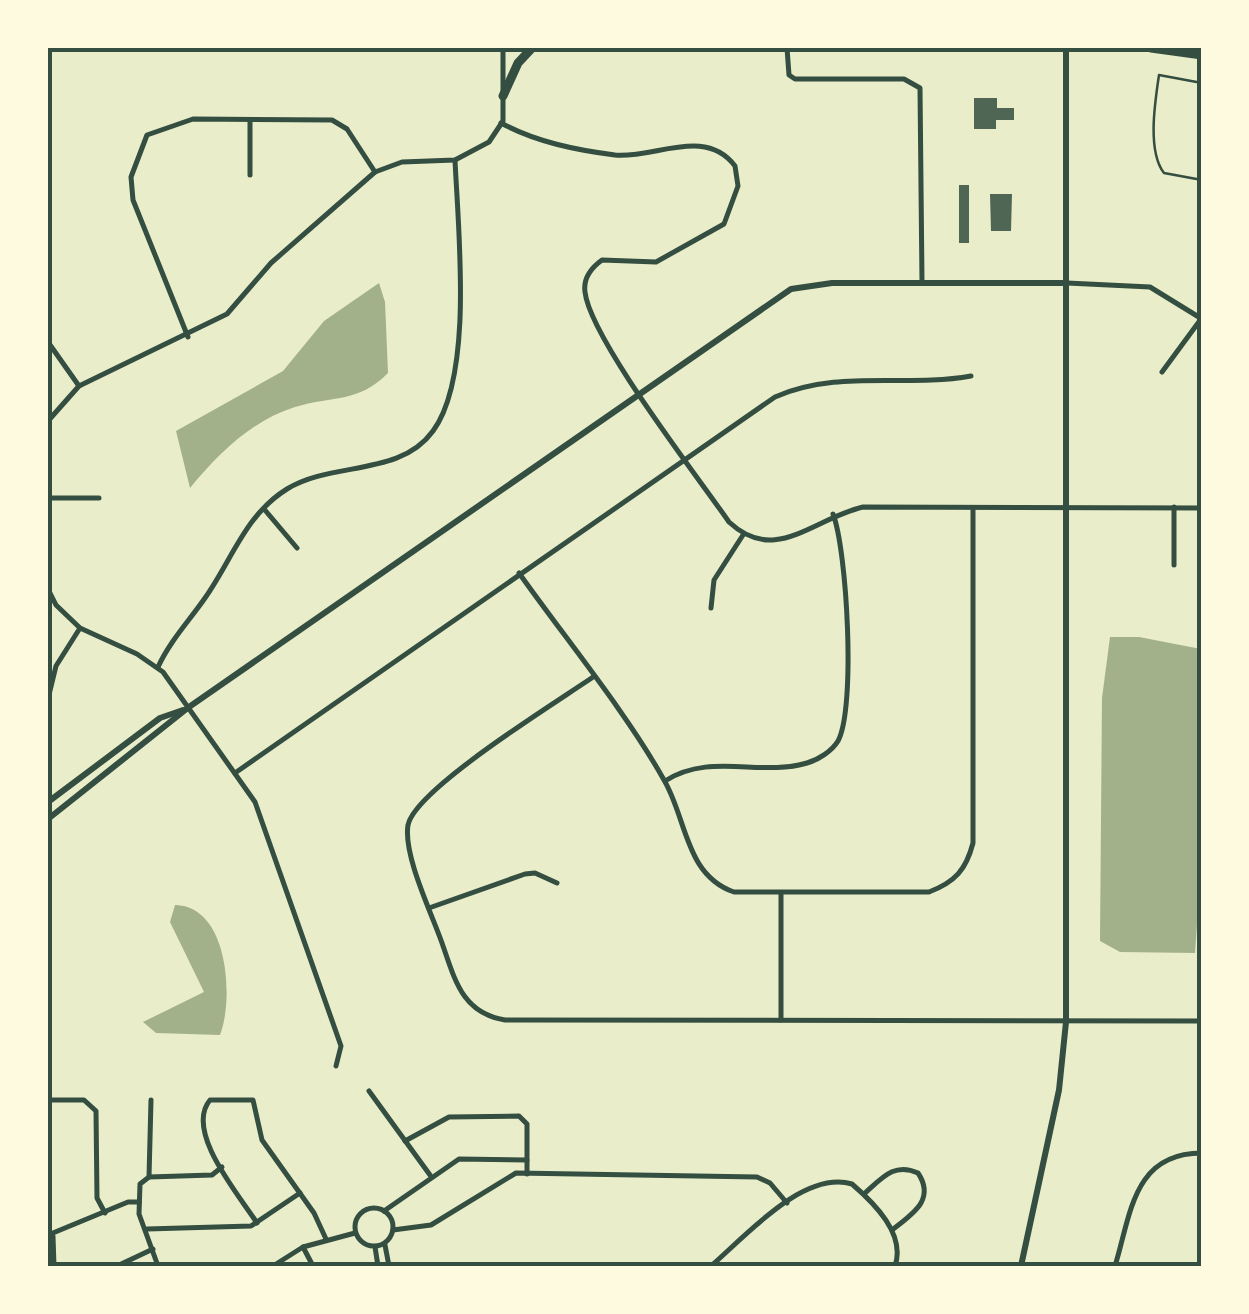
<svg xmlns="http://www.w3.org/2000/svg" width="1249" height="1314" viewBox="0 0 1249 1314" font-family="'Titillium Web',sans-serif">
	<style>
		.water { fill: #a3b18a }
		.building { fill: #4f6655 }
		.lines { fill: none; stroke-linecap: round; stroke-linejoin: round }
		.service { stroke: #344e41; stroke-width: 2.5 }
		.minor { stroke: #344e41; stroke-width: 5 }
		.tertiary { stroke: #344e41; stroke-width: 6 }
		.trunk { stroke: #344e41; stroke-width: 9 }
		.neatline { fill: none; stroke: #344e41; stroke-width: 4 }
	</style>
	<rect width="100%" height="100%" fill="#e9edc9"/>
	<g class="water">
		<path d="M379,283L385,302L388,373C359,403 331,396 295,407C251,421 219,453 190,488L176,431L283,371L324,321Z"/>
		<polygon points="1110,637 1139,637 1201,649 1202,853 1195,953 1120,952 1100,941 1102,698"/>
		<path d="M175,905C229,906 234,999 220,1035L156,1033L143,1022L204,992L170,922Z"/>
	</g>
	<g class="building">
		<polygon points="974,98 997,98 997,108 1014,108 1014,120 996,120 996,129 974,129"/>
		<rect x="959" y="185" width="10" height="58"/>
		<polygon points="990,194 1012,194 1011,231 991,231"/>
	</g>
	<g class="lines">
		<path class="service" d="M1202,83L1159,75C1155,102 1147,151 1164,173L1202,180"/>
		<g class="minor">
			<polyline points="787,48 789,75 795,79 904,79 920,88 922,282"/>
			<polyline points="250,120 250,175"/>
			<path d="M501,123C536,142 576,150 615,155C654,159 705,126 735,166L738,186L724,224L656,262L602,260C591,268 583,278 585,292C590,338 698,477 729,522C775,565 812,519 863,507L1202,508"/>
			<polyline points="1067,283 1150,287 1202,319"/>
			<polyline points="188,337 133,200 131,177 147,135 193,119 332,120 347,129 375,172"/>
			<polyline points="48,342 79,386"/>
			<polyline points="1162,372 1201,319"/>
			<polyline points="48,421 79,386 227,314 271,263 375,172 402,162 455,160 489,142 503,121 503,48"/>
			<polyline points="48,498 99,498"/>
			<polyline points="1174,507 1174,565"/>
			<polyline points="264,509 297,548"/>
			<path d="M519,573C565,638 626,712 664,780C687,819 685,875 734,892H929C955,882 966,870 973,843V508"/>
			<polyline points="48,589 56,605 80,628 137,654 163,672 255,802 341,1046 336,1066"/>
			<polyline points="711,608 714,580 743,535"/>
			<path d="M158,667C170,641 189,621 205,598C232,560 245,515 287,489C332,461 400,477 433,431C474,375 458,229 455,160"/>
			<path d="M593,677C557,702 415,789 408,825C403,855 432,914 442,943C455,980 462,1013 505,1020L1202,1021"/>
			<polyline points="48,699 56,666 80,628"/>
			<path d="M235,773L775,397C839,369 905,388 971,376"/>
			<path d="M665,781C710,752 760,777 807,763C818,760 832,751 838,741C856,708 847,550 833,514"/>
			<polyline points="429,908 525,874 535,873 557,883"/>
			<polyline points="781,1020 781,893"/>
			<polyline points="369,1091 430,1175"/>
			<polyline points="48,1100 84,1100 96,1111 97,1198 105,1213"/>
			<polyline points="151,1100 149,1177 140,1184 139,1214 158,1266"/>
			<polyline points="405,1141 449,1117 519,1116 527,1124 527,1160"/>
			<polyline points="149,1177 212,1175 222,1167"/>
			<path d="M864,1194C882,1178 894,1162 918,1173C936,1200 912,1214 892,1230"/>
			<circle cx="374" cy="1227" r="19"/>
			<polyline points="384,1211 459,1159 527,1160 527,1174"/>
			<path d="M257,1223C239,1195 184,1131 210,1100H253L262,1140L314,1213L326,1239"/>
			<polyline points="147,1229 251,1226 300,1193"/>
			<polyline points="393,1230 431,1225 516,1173 757,1177 770,1183 787,1203"/>
			<polyline points="48,1235 128,1202 139,1202"/>
			<polyline points="53,1236 54,1266"/>
			<polyline points="385,1245 389,1266"/>
			<polyline points="303,1247 313,1266"/>
			<polyline points="375,1247 378,1266"/>
			<polyline points="117,1266 153,1249"/>
			<polyline points="273,1266 303,1247 355,1233"/>
			<path d="M711,1266C746,1236 803,1170 852,1184C874,1203 906,1234 895,1266"/>
			<path d="M1115,1266C1131,1214 1133,1153 1202,1153"/>
		</g>
		<g class="tertiary">
			<polyline points="48,802 160,718 183,710"/>
			<polyline points="48,819 189,707 791,289 832,283 1067,283"/>
			<polyline points="1021,1266 1059,1090 1066,1022 1066,48"/>
		</g>
		<g class="trunk">
			<polyline points="1151,48 1202,55"/>
			<polyline points="503,96 518,63 532,48"/>
		</g>
	</g>
	<rect width="1249" height="1314" fill="none" stroke="#fefae0" stroke-width="100"/>
	<rect x="50" y="50" width="1149" height="1214" class="neatline"/>
</svg>
